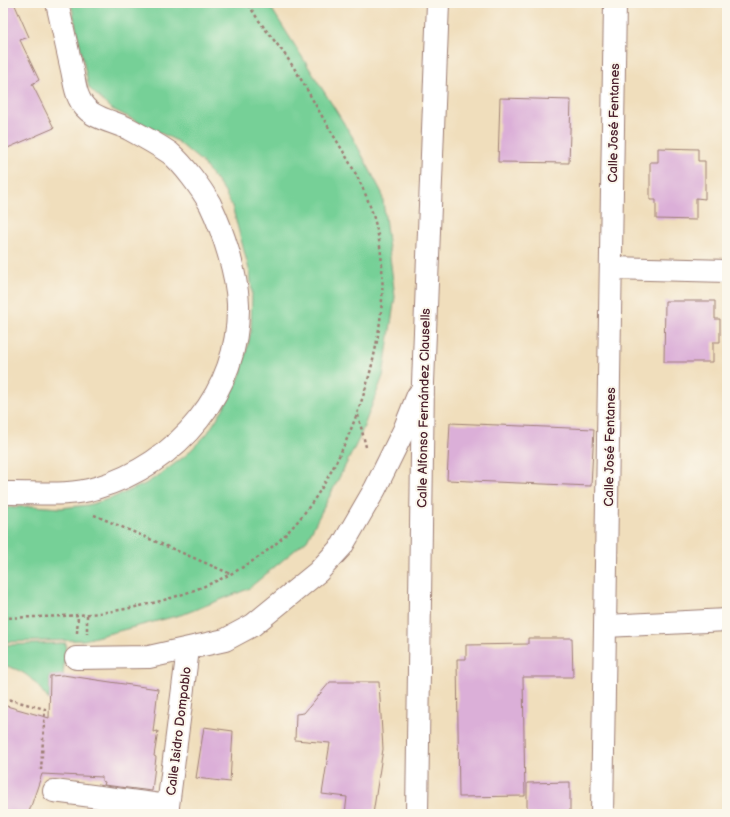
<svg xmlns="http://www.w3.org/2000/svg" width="730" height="817" viewBox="0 0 730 817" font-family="'Balsamiq Sans',sans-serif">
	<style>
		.green { fill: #76d097; stroke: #607861 }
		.building { fill: #dbafd8 }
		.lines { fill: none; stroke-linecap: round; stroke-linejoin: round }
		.minor-casing { stroke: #9d7e74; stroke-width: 24 }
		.path { stroke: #9d7e74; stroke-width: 2.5; stroke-dasharray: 3 3; stroke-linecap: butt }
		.minor { stroke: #fff; stroke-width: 22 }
		.labels { text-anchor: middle; stroke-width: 4; stroke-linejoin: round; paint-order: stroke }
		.street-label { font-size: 13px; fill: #4a1f2b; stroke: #fbf7ec }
	</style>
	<rect width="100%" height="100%" fill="#fbf7ec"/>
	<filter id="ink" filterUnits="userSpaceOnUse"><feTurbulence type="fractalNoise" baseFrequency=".025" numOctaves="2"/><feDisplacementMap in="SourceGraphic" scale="8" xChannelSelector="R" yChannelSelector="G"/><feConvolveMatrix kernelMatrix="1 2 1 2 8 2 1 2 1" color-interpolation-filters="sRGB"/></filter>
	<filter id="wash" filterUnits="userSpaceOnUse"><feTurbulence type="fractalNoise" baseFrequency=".012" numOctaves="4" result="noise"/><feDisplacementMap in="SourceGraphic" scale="16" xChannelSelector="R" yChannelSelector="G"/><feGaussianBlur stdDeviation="0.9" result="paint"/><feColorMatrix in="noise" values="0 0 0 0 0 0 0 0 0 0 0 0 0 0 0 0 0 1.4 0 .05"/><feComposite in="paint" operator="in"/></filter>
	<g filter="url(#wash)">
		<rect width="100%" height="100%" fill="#f0debc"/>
		<g class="green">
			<polygon points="71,3 268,3 352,136 382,193 395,297 383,376 359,439 307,540 248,589 184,614 84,640 3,642 3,508 33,506 61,508 88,505 112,498 145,484 161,474 185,456 207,434 223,409 237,383 242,370 251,331 252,291 250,273 232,206 224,191 202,162 177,141 110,108 89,88"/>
			<path d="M66,643L63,675L50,676L49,700C33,680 29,672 3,665V645Z"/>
		</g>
		<g id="blocks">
			<g class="building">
				<polygon points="3,3 14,3 29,37 20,40 39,80 32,84 54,128 3,150"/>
				<polygon points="500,98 571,100 569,163 498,162"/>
				<polygon points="658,148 698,149 698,161 705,161 705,199 696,198 696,220 656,219 656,200 650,200 650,162 658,162"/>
				<polygon points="665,301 715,301 715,319 720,319 720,342 713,342 713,362 664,362"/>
				<polygon points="450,423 594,429 591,486 447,480"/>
				<polygon points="528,638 572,638 573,677 523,677 525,796 459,797 457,659 466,659 466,645 528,644"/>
				<polygon points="63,675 158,689 153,732 158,731 154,756 156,757 152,791 104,785 105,782 102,781 102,777 42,774 29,812 27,814 3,814 3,705 49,718 50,676"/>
				<polygon points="330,682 379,682 383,749 373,814 345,814 347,797 322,794 330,743 295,740 296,714 304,713"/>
				<polygon points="204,727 233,731 230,782 196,778"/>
				<polygon points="570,782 570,814 527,814 527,783"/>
				<polygon points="101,810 133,814 101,814"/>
			</g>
		</g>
	</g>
	<g filter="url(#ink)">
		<use href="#blocks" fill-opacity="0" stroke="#9d7e74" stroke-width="1"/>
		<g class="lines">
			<g class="minor-casing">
				<g id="minor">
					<polyline points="611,268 727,271"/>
					<path d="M3,493C32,492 69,497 96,488C178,464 240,391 238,304C237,274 223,231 210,204C201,188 184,165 170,153C158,145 142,136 129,129C111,120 88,119 79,98C75,90 74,79 72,70C67,48 62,25 57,3"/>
					<polyline points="606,626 727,620"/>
					<polyline points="76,658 149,657 225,640 253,625 318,572 342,546 375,489 404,430 418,395"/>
					<polyline points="54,791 168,806"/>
					<polyline points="167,814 188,649"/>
					<polyline points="417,814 423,383 438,3"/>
					<polyline points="602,814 615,3"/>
				</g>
			</g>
			<g class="path">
				<polyline points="358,415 366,447"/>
				<polyline points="94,515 231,574"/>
				<polyline points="87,615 87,634"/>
				<path d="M3,618C28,617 54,617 79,615C143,610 217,590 268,550C317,512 348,445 366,387C382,332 390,271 373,215C363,182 344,153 326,123C314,103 303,81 290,62C277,42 259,24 248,3"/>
				<polyline points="77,633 78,615"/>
				<polyline points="3,698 45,709 41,770"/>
			</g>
			<use href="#minor" class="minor"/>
		</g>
	</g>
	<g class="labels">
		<g class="street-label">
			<text transform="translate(613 123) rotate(-89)" y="5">Calle José Fentanes</text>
			<text transform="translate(423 408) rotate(-89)" y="5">Calle Alfonso Fernández Clausells</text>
			<text transform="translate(609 447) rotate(-89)" y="5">Calle José Fentanes</text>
			<text transform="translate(178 731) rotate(-83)" y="5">Calle Isidro Dompablo</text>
		</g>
	</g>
	<rect width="730" height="817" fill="none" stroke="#fbf7ec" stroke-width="16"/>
</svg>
